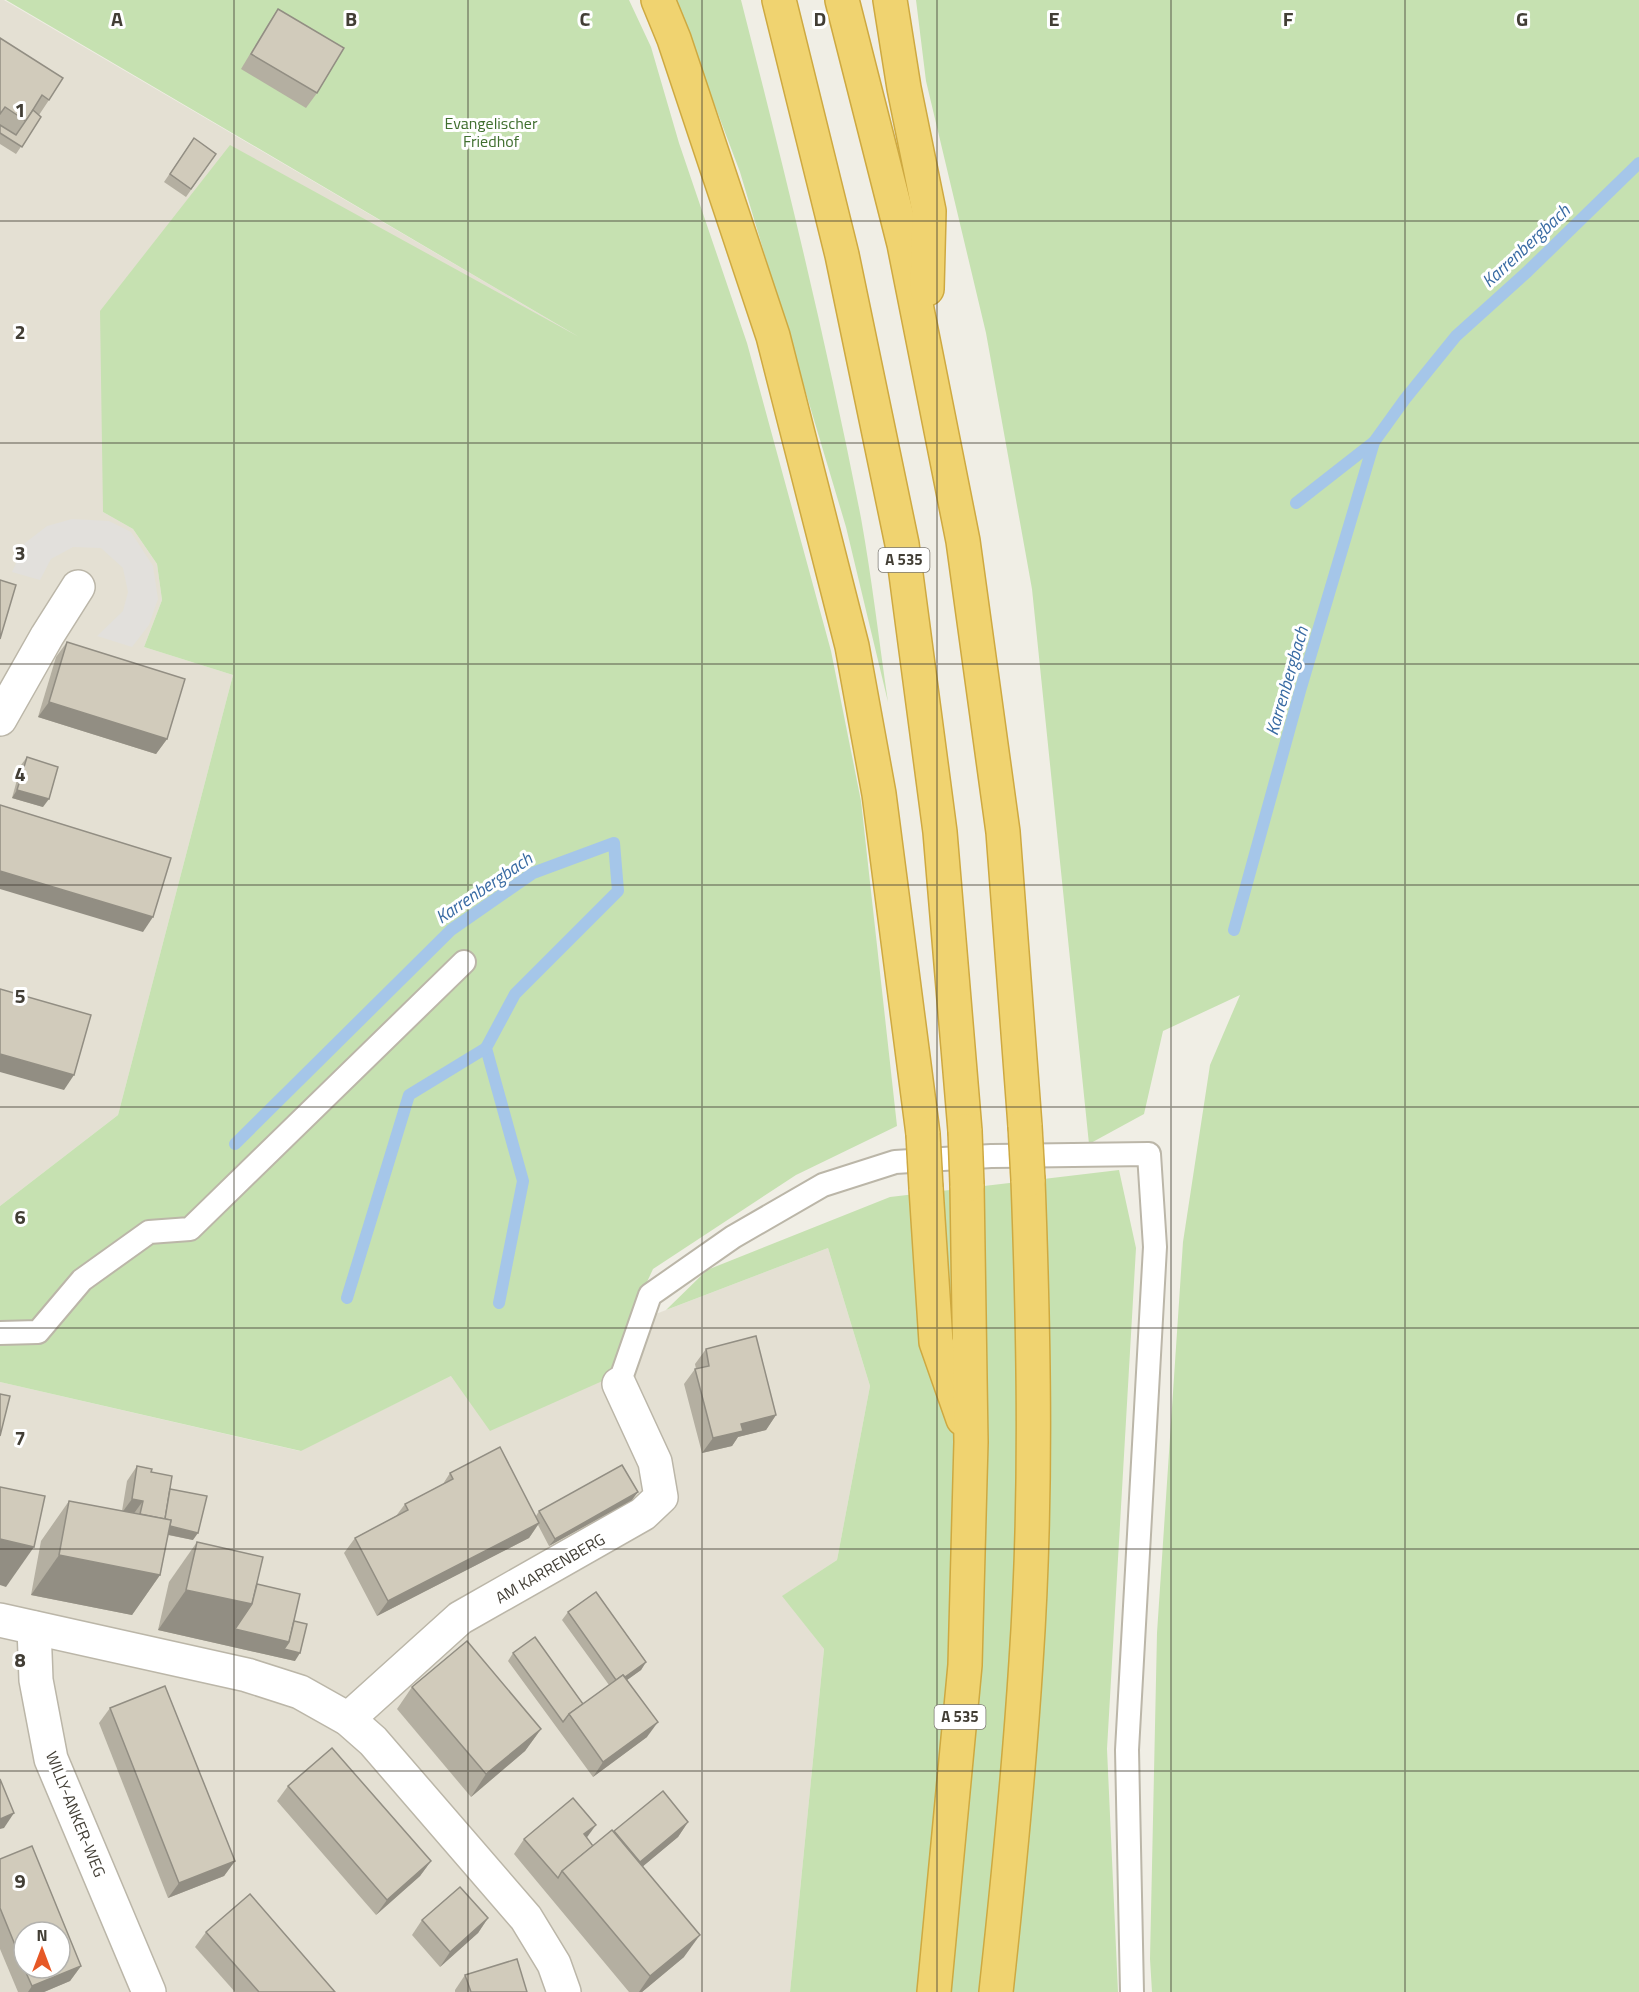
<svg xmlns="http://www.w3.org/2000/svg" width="1639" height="1992" viewBox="0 0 1639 1992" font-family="'Titillium Web',sans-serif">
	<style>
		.residential { fill: #e4e0d3; fill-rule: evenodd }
		.green { fill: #c6e1b1 }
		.parking { fill: #e2e0dc }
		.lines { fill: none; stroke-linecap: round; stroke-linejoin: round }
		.stream { stroke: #a5c6e9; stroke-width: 12 }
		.service-casing { stroke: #bbb6a8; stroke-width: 26 }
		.minor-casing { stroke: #bbb6a8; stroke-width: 36 }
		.motorway-casing { stroke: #cea941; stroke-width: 36 }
		.service { stroke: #fff; stroke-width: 22 }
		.minor { stroke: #fff; stroke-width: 33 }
		.motorway { stroke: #f0d370; stroke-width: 33 }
		.motorway-bridge-casing { stroke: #cea941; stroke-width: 36; stroke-linecap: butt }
		.motorway-bridge { stroke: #f0d370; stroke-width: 33 }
		.wall { fill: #b4afa1 }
		.shaded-wall { fill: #928e83 }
		.building { fill: #d1cbbb; stroke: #928e83; stroke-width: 1.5 }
		.grid { fill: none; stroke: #423e35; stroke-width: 1.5; stroke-opacity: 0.55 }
		.labels { text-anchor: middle; stroke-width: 6; stroke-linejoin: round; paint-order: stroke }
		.shield { fill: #fff; stroke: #7b7872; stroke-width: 1.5 }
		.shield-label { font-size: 15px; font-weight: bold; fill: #423e35 }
		.park-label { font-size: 16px; fill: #3f6e2e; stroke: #fff }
		.street-label { font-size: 16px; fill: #423e35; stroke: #fff }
		.water-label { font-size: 18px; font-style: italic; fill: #396ba3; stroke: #fff }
		.grid-label { font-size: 20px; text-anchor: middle; font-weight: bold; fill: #423e35; stroke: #fff; stroke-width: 6; stroke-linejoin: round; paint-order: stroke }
	</style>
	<rect width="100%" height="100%" fill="#f0eee5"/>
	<g class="residential">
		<polygon points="0,0 4,0 608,354 103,512 133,529 157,564 162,600 144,647 233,675 118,1115 0,1206"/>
		<path d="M828,1248L870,1386L837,1560L783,1596L824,1649L790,1992H0V1382L300,1451L451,1376L615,1375L627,1325ZM24,1932H60V1968H24Z"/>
	</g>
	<g class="green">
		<polygon points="6,0 629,0 651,47 679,143 747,343 831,651 861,801 897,1126 796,1175 653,1269 627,1325 616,1375 490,1431 451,1376 301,1451 0,1382 0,1206 118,1115 233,675 144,647 162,600 157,564 133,529 103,512 100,311 230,145 579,337"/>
		<path d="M675,0H741C785,172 827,344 861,518C872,579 879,641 888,702L846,527L740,172Z"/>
		<polygon points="916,0 1639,0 1639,1992 1152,1992 1150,1959 1157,1633 1183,1242 1210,1065 1240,995 1163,1031 1144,1114 1089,1144 1032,589 986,333 926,81"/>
		<polygon points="1119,1170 1136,1248 1107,1749 1118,1992 790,1992 824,1649 782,1596 837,1560 870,1386 828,1248 666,1310 707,1270 890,1197"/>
	</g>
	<polygon class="parking" points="72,519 109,521 131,532 153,566 158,599 149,625 132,647 97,636 123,611 128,592 123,568 101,548 73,547 51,559 40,580 12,572 25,543 47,526"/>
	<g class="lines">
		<g class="stream">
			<polyline points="1296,503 1374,442"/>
			<polyline points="1234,930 1300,691 1374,442 1405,399 1456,336 1527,272 1639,163"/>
			<polyline points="235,1144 451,930 533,873 614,843 618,891 515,994 486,1048 523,1181 499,1303"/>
			<polyline points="347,1298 409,1095 486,1048"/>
		</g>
		<g class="service-casing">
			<g id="service">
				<polyline points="0,1333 38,1332 82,1280 149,1232 190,1229 464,962"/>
				<polyline points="619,1384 650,1295 733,1237 823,1185 895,1162 991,1156 1149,1154 1155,1247 1127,1750 1132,1992"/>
			</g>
		</g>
		<g class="minor-casing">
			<g id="minor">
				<polyline points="0,719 47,636 78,587"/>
				<polyline points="0,1620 247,1675 300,1692 348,1719 373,1741 526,1918 554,1964 564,1992"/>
				<polyline points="34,1628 36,1680 51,1759 149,1992"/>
				<polyline points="348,1719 460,1618 643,1514 661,1497 655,1462 619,1384"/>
			</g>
		</g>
		<g class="motorway-casing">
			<g id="motorway">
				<polyline points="658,0 674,39 773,336 852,646 879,794 923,1134"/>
				<polyline points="779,0 842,255 902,544 940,832 965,1131"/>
				<polyline points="842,0 904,244 963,541 1003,832 1025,1126"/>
				<polyline points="890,0 904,88 929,211 927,289"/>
				<polyline points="926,1188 936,1342 963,1419"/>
				<polyline points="934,1992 965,1665 971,1442 967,1185"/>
				<path d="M996,1992C1008,1882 1019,1772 1026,1662C1037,1501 1034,1341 1028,1180"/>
			</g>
		</g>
		<use href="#service" class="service"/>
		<use href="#minor" class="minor"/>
		<use href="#motorway" class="motorway"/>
		<g class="motorway-bridge-casing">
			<g id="motorway-bridge">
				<polyline points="1025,1126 1028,1180"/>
				<polyline points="965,1131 967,1185"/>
				<polyline points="923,1134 926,1188"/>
			</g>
		</g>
		<use href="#motorway-bridge" class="motorway-bridge"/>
	</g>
	<g class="wall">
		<polygon points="278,9 317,93 306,108 241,69 268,24"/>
		<polygon points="0,38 49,100 39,115 41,117 16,154 0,144"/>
		<polygon points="194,138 216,154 186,197 164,182"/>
		<polygon points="67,642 167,739 156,754 38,717 56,657"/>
		<polygon points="27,757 43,807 12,798 21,765"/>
		<polygon points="706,1349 776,1415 766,1430 738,1437 732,1446 702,1453 684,1384 695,1369 696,1369 695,1364"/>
		<polygon points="137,1466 151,1472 170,1489 193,1540 168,1535 160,1575 132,1615 31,1595 41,1541 69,1501 122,1511 127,1481"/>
		<polygon points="450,1473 536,1516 539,1511 632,1500 549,1546 538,1525 529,1538 377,1616 344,1553 355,1538 396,1516 405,1504 443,1484"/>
		<polygon points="197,1542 257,1584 294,1621 295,1661 158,1630 169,1582"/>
		<polygon points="568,1612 646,1662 641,1670 627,1680 647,1737 593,1777 508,1661 513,1653 583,1704 609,1685 562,1620"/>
		<polygon points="412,1687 541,1729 525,1751 471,1797 397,1709"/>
		<polygon points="110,1708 235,1861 224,1876 168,1898 99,1723"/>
		<polygon points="288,1786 431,1861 420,1876 376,1915 277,1801"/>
		<polygon points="688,1822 678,1837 643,1866 684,1957 642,1992 629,1992 514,1854 524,1839 587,1838 593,1846 614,1831"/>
		<polygon points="0,1859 81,1966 70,1981 44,1992 18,1992 0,1949"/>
		<polygon points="488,1918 478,1933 440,1967 412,1935 422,1920"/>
		<polygon points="206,1932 335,1992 235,1992 195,1947"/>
		<polygon points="465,1975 527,1992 455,1992 455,1990"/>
	</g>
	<g class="shaded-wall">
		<polygon points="49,702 167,739 156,754 38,717"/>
		<polygon points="17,790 49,799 43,807 12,798"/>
		<polygon points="0,871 153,917 143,932 0,889"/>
		<polygon points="0,1054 74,1075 64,1090 0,1072"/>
		<polygon points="776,1415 766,1430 738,1437 732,1446 702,1453 713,1438 741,1424"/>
		<polygon points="638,1492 632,1500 549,1546 555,1539"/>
		<polygon points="132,1499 143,1501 132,1516 121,1514"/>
		<polygon points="539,1523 529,1538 377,1616 388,1601"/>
		<polygon points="160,1524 198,1533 193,1540 155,1532"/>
		<polygon points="0,1539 34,1547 6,1587 0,1585"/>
		<polygon points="59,1555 160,1575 132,1615 31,1595"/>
		<polygon points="186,1590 252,1604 300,1653 295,1661 158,1630"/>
		<polygon points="646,1662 641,1670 613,1690 618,1682"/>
		<polygon points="658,1722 647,1737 593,1777 603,1762"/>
		<polygon points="541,1729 525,1751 471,1797 486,1774"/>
		<polygon points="14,1813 4,1828 0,1829 0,1819"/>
		<polygon points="688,1822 678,1837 623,1883 633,1868"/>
		<polygon points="596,1825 585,1840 584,1834"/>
		<polygon points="235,1861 224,1876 168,1898 179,1883"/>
		<polygon points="431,1861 420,1876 376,1915 387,1900"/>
		<polygon points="488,1918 478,1933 440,1967 450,1952"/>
		<polygon points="700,1935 684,1957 642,1992 639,1992 650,1976"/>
		<polygon points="81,1966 70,1981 44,1992 28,1992 32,1986"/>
	</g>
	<g class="building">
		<polygon points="278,9 344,48 317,93 251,54"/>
		<polygon points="0,38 63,78 49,100 42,95 26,121 5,107 0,114"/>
		<polygon points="33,110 41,117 22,147 0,133 0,125 16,135"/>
		<polygon points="194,138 216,154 191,189 170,174"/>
		<polygon points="0,580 16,585 0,639"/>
		<polygon points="67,642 185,679 167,739 49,702"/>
		<polygon points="27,757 58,767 49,799 17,790"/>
		<polygon points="0,805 171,858 153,917 0,871"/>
		<polygon points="0,989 91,1015 74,1075 0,1054"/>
		<polygon points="756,1336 776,1415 741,1424 743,1431 713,1438 695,1369 709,1366 706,1349"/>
		<polygon points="0,1394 10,1396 0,1436"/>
		<polygon points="500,1447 539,1523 388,1601 355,1538 408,1510 405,1504 453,1479 450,1473"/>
		<polygon points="622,1465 638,1492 555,1539 539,1511"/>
		<polygon points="137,1466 152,1469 151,1472 172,1476 165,1519 140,1514 143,1501 132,1499"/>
		<polygon points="0,1487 45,1496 34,1547 0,1539"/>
		<polygon points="170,1489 207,1496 198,1533 170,1526 171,1520 165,1519"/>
		<polygon points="69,1501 171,1520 160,1575 59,1555"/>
		<polygon points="197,1542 263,1557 252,1604 186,1590"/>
		<polygon points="257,1584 300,1594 289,1642 235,1629 252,1604"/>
		<polygon points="596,1592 646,1662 625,1677 623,1675 616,1680 568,1612"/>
		<polygon points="294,1621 307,1624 300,1653 284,1649 289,1642"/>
		<polygon points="535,1637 583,1704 569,1714 563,1722 513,1653"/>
		<polygon points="467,1641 541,1729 486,1774 412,1687"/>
		<polygon points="623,1675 658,1722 603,1762 569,1714"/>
		<polygon points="165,1686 235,1861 179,1883 110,1708"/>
		<polygon points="332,1748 431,1861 387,1900 288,1786"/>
		<polygon points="0,1779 14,1813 0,1819"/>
		<polygon points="663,1791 688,1822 640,1862 614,1831"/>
		<polygon points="573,1798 596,1825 584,1834 593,1846 562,1871 558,1878 524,1839"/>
		<polygon points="612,1830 700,1935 650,1976 562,1871"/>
		<polygon points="32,1846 81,1966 32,1986 24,1968 60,1968 60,1932 24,1932 24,1967 0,1908 0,1859"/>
		<polygon points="460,1887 488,1918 450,1952 422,1920"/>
		<polygon points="250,1894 335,1992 259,1992 206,1932"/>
		<polygon points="517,1959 527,1992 471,1992 465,1975"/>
	</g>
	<path class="grid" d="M234,0V1992M468,0V1992M702,0V1992M937,0V1992M1171,0V1992M1405,0V1992M0,221H1639M0,443H1639M0,664H1639M0,885H1639M0,1107H1639M0,1328H1639M0,1549H1639M0,1771H1639"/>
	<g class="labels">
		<g class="shield">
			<rect x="878.5" y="548" width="51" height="24" rx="4.5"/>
			<rect x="934.5" y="1705" width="51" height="24" rx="4.5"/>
		</g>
		<g class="shield-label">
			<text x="904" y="565">A 535</text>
			<text x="960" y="1722">A 535</text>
		</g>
		<g class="park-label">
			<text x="491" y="129">Evangelischer<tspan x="491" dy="18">Friedhof</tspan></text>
		</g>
		<g class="street-label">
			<text transform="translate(550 1568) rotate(-30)" y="6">AM KARRENBERG</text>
			<text transform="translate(76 1814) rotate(68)" y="6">WILLY-ANKER-WEG</text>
		</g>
		<g class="water-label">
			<text transform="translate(1526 246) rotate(-43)" y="6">Karrenbergbach</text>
			<text transform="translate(1287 681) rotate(-74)" y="6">Karrenbergbach</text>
			<text transform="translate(484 888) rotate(-34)" y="6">Karrenbergbach</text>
		</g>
	</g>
	<g class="grid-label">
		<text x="117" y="26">A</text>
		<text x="351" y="26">B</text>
		<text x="585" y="26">C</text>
		<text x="820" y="26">D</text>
		<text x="1054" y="26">E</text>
		<text x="1288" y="26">F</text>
		<text x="1522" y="26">G</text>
		<text x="20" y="117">1</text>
		<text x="20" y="339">2</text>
		<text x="20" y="560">3</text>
		<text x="20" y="781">4</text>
		<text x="20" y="1003">5</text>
		<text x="20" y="1224">6</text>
		<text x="20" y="1445">7</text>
		<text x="20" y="1667">8</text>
		<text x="20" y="1888">9</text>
	</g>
	<g transform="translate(42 1950)"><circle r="28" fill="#ffffff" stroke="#b3b2ae" stroke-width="1.5"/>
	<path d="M0-4.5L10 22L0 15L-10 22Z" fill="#e65826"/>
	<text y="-9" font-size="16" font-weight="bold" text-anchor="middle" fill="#423e35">N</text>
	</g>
</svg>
